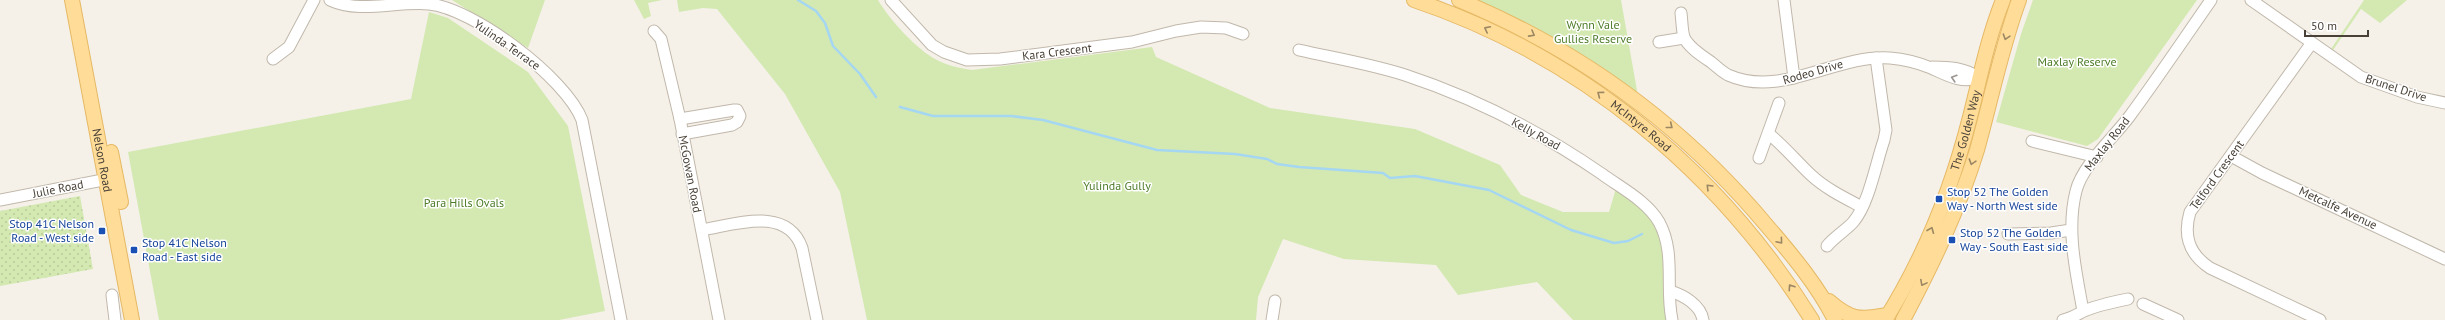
<svg xmlns="http://www.w3.org/2000/svg" width="2445" height="320" viewBox="0 0 2445 320" font-family="'PT Sans',sans-serif">
	<style>
		.grass { fill: url(#grass-dots) }
		.green { fill: #d3e9b1 }
		.lines { fill: none; stroke-linecap: round; stroke-linejoin: round }
		.stream { stroke: #a5d6f2; stroke-width: 2.5 }
		.minor-casing { stroke: #c1b8ab; stroke-width: 13 }
		.major-casing { stroke: #e6b965; stroke-width: 16 }
		.minor { stroke: #fff; stroke-width: 11 }
		.major { stroke: #ffdc98; stroke-width: 14 }
		.oneway { stroke: #9b8763 }
		.oneway2 { stroke: #9b9691 }
		.transit-dot { fill: #1a4fb4; stroke: #fff; stroke-width: 1.5 }
		.labels { text-anchor: middle; stroke-width: 3; stroke-linejoin: round; paint-order: stroke }
		.park-label { font-size: 12px; fill: #4d7c28; stroke: #fff }
		.street-label { font-size: 12px; fill: #494137; stroke: #fff }
		.transit-label { font-size: 12px; fill: #164399; stroke: #fff; text-anchor: start }
	</style>
	<defs>
		<pattern id="grass-dots" width="8" height="8" patternUnits="userSpaceOnUse"><rect width="8" height="8" fill="#d3e9b1"/><path d="M2 2h.1M6 6h.1" fill="none" stroke="#b7c999" stroke-width="1.8" stroke-linecap="round"/></pattern>
	</defs>
	<rect width="100%" height="100%" fill="#f5f1e9"/>
	<polygon class="grass" points="80,196 93,269 0,286 0,211"/>
	<g class="green">
		<polygon points="452,0 545,0 528,48"/>
		<polygon points="634,0 662,0 648,3 651,16 644,19"/>
		<path d="M677,0H878C889,19 917,50 937,60C948,66 960,68 972,70L1152,47L1156,57L1270,108L1415,129L1500,165L1521,195L1563,212H1609L1617,185L1646,206L1664,234L1672,320H1573L1537,282L1458,295L1436,265L1344,259L1283,239L1258,297L1256,320H867L840,192L785,94L717,9L703,8L679,12Z"/>
		<polygon points="1459,0 1621,0 1639,102"/>
		<polygon points="2033,0 2197,0 2098,139 2087,146 1996,122 2021,34"/>
		<polygon points="2364,0 2407,0 2380,23 2361,9 2333,50 2331,49"/>
		<polygon points="429,12 448,18 528,72 568,126 605,311 559,320 159,320 128,152 411,99"/>
	</g>
	<g class="lines">
		<g class="stream">
			<polyline points="798,0 816,11 825,23 833,46 860,74 876,97"/>
			<polyline points="900,107 933,116 1011,116 1043,120 1157,150 1235,154 1267,159 1277,164 1299,167 1383,173 1390,178 1415,176 1489,190 1571,230 1614,243 1628,241 1642,234"/>
		</g>
		<g class="minor-casing">
			<g id="minor">
				<path d="M330,0C360,14 396,1 429,4C473,8 566,78 582,120L621,320"/>
				<polyline points="891,0 932,45 944,52 967,60 1000,59 1132,42 1176,31 1201,27 1226,28 1243,34"/>
				<polyline points="1784,0 1794,78"/>
				<polyline points="2251,0 2361,77 2417,97 2445,103"/>
				<path d="M1681,13C1682,21 1682,31 1684,37C1688,47 1702,56 1711,62C1716,66 1722,72 1728,75C1782,99 1835,54 1890,58C1903,59 1919,63 1931,68C1949,76 1960,83 1979,78"/>
				<polyline points="654,31 661,39 680,119 719,320"/>
				<polyline points="1659,42 1684,38"/>
				<path d="M2311,44L2190,212C2183,236 2189,254 2210,268L2320,320"/>
				<path d="M1299,50C1334,58 1371,64 1405,75C1475,98 1541,132 1602,174C1621,188 1647,201 1659,222C1676,253 1665,288 1672,320"/>
				<polyline points="273,59 289,47 314,0"/>
				<path d="M1932,67C1949,67 1965,68 1979,78"/>
				<polyline points="680,119 734,110 737,110 740,116 737,122 732,125 682,134"/>
				<path d="M1769,134C1785,147 1797,162 1811,175C1826,189 1845,198 1862,207"/>
				<polyline points="2032,141 2097,157"/>
				<polyline points="2231,156 2262,173 2445,259"/>
				<polyline points="1759,158 1779,103"/>
				<polyline points="0,200 113,178"/>
				<path d="M702,230C734,225 787,205 802,248L817,320"/>
				<polyline points="2008,234 2051,233 2071,230"/>
				<path d="M1827,246C1834,237 1849,228 1854,221C1869,203 1876,163 1884,140L1886,130L1876,58"/>
				<path d="M1670,291C1683,295 1701,305 1703,320"/>
				<polyline points="112,295 115,320"/>
				<polyline points="2143,304 2178,320"/>
				<path d="M2083,311C2076,272 2066,230 2076,191C2082,166 2113,138 2129,117C2157,79 2184,39 2211,0"/>
				<polyline points="1272,320 1275,301"/>
				<path d="M2063,320C2072,318 2076,315 2084,311C2098,305 2113,302 2128,299"/>
			</g>
		</g>
		<g class="major-casing">
			<g id="major">
				<path id="s1" d="M72,0L132,320"/>
				<path id="s2" d="M1414,0C1581,56 1720,172 1812,320"/>
				<path d="M1459,0C1582,51 1683,125 1768,227C1793,256 1818,286 1835,320"/>
				<polyline points="111,152 121,202"/>
				<path d="M1829,301C1851,320 1859,320 1888,315"/>
				<path id="s3" d="M1885,320C1924,258 1952,188 1970,117C1980,78 1988,37 2003,0"/>
				<path d="M1903,320C1932,265 1959,209 1977,150C1991,100 2001,49 2019,0"/>
			</g>
		</g>
		<use href="#minor" class="minor"/>
		<use href="#major" class="major"/>
	</g>
	<defs><path id="oneway-chevron" d="M-2-3.5L2.5 0L-2 3.5" fill="none" stroke-width="1.6" stroke-linecap="round" stroke-linejoin="round"/></defs>
	<g class="oneway">
		<use href="#oneway-chevron" transform="translate(1487 29) rotate(-153)"/>
		<use href="#oneway-chevron" transform="translate(1532 34) rotate(29)"/>
		<use href="#oneway-chevron" transform="translate(2006 37) rotate(108)"/>
		<use href="#oneway-chevron" transform="translate(1600 94) rotate(-143)"/>
		<use href="#oneway-chevron" transform="translate(1670 126) rotate(39)"/>
		<use href="#oneway-chevron" transform="translate(1972 162) rotate(108)"/>
		<use href="#oneway-chevron" transform="translate(1709 187) rotate(-135)"/>
		<use href="#oneway-chevron" transform="translate(1931 230) rotate(-68)"/>
		<use href="#oneway-chevron" transform="translate(1780 241) rotate(50)"/>
		<use href="#oneway-chevron" transform="translate(1923 283) rotate(118)"/>
		<use href="#oneway-chevron" transform="translate(1791 287) rotate(-124)"/>
	</g>
	<use class="oneway2" href="#oneway-chevron" transform="translate(1954 78) rotate(-163)"/>
	<g class="transit-dot">
		<rect x="1935" y="195" width="8" height="8" rx="2"/>
		<rect x="98" y="227" width="8" height="8" rx="2"/>
		<rect x="1948" y="236" width="8" height="8" rx="2"/>
		<rect x="130" y="246" width="8" height="8" rx="2"/>
	</g>
	<g class="labels">
		<g class="park-label">
			<text x="1593" y="29">Wynn Vale<tspan x="1593" dy="14">Gullies Reserve</tspan></text>
			<text x="2077" y="66">Maxlay Reserve</text>
			<text x="1117" y="190">Yulinda Gully</text>
			<text x="464" y="207">Para Hills Ovals</text>
		</g>
		<g class="street-label">
			<text transform="translate(507 45) rotate(35)" y="4">Yulinda Terrace</text>
			<text transform="translate(1057 52) rotate(-7)" y="4">Kara Crescent</text>
			<text transform="translate(1813 72) rotate(-16)" y="4">Rodeo Drive</text>
			<text transform="translate(2396 88) rotate(18)" y="4">Brunel Drive</text>
			<text dy="4" stroke="none"><textPath href="#s2" startOffset="261">McIntyre Road</textPath></text>
			<text dy="4" stroke="none"><textPath href="#s3" startOffset="207">The Golden Way</textPath></text>
			<text transform="translate(1536 134) rotate(29)" y="4">Kelly Road</text>
			<text transform="translate(2107 144) rotate(-52)" y="4">Maxlay Road</text>
			<text dy="4" stroke="none"><textPath href="#s1" startOffset="163">Nelson Road</textPath></text>
			<text transform="translate(690 174) rotate(79)" y="4">McGowan Road</text>
			<text transform="translate(2217 175) rotate(-54)" y="4">Telford Crescent</text>
			<text transform="translate(58 189) rotate(-11)" y="4">Julie Road</text>
			<text transform="translate(2338 208) rotate(25)" y="4">Metcalfe Avenue</text>
		</g>
		<g class="transit-label">
			<text x="1947" y="196">Stop 52 The Golden<tspan x="1947" dy="14">Way - North West side</tspan></text>
			<text x="94" y="228" text-anchor="end">Stop 41C Nelson<tspan x="94" dy="14">Road - West side</tspan></text>
			<text x="1960" y="237">Stop 52 The Golden<tspan x="1960" dy="14">Way - South East side</tspan></text>
			<text x="142" y="247">Stop 41C Nelson<tspan x="142" dy="14">Road - East side</tspan></text>
		</g>
	</g>
	<path d="M2305 30v6h63v-6" fill="none" stroke="#494137" stroke-width="2"/>
	<text x="2311" y="30" font-size="12" fill="#494137" stroke="#ffffff" stroke-width="3" paint-order="stroke">50 m</text>
</svg>
